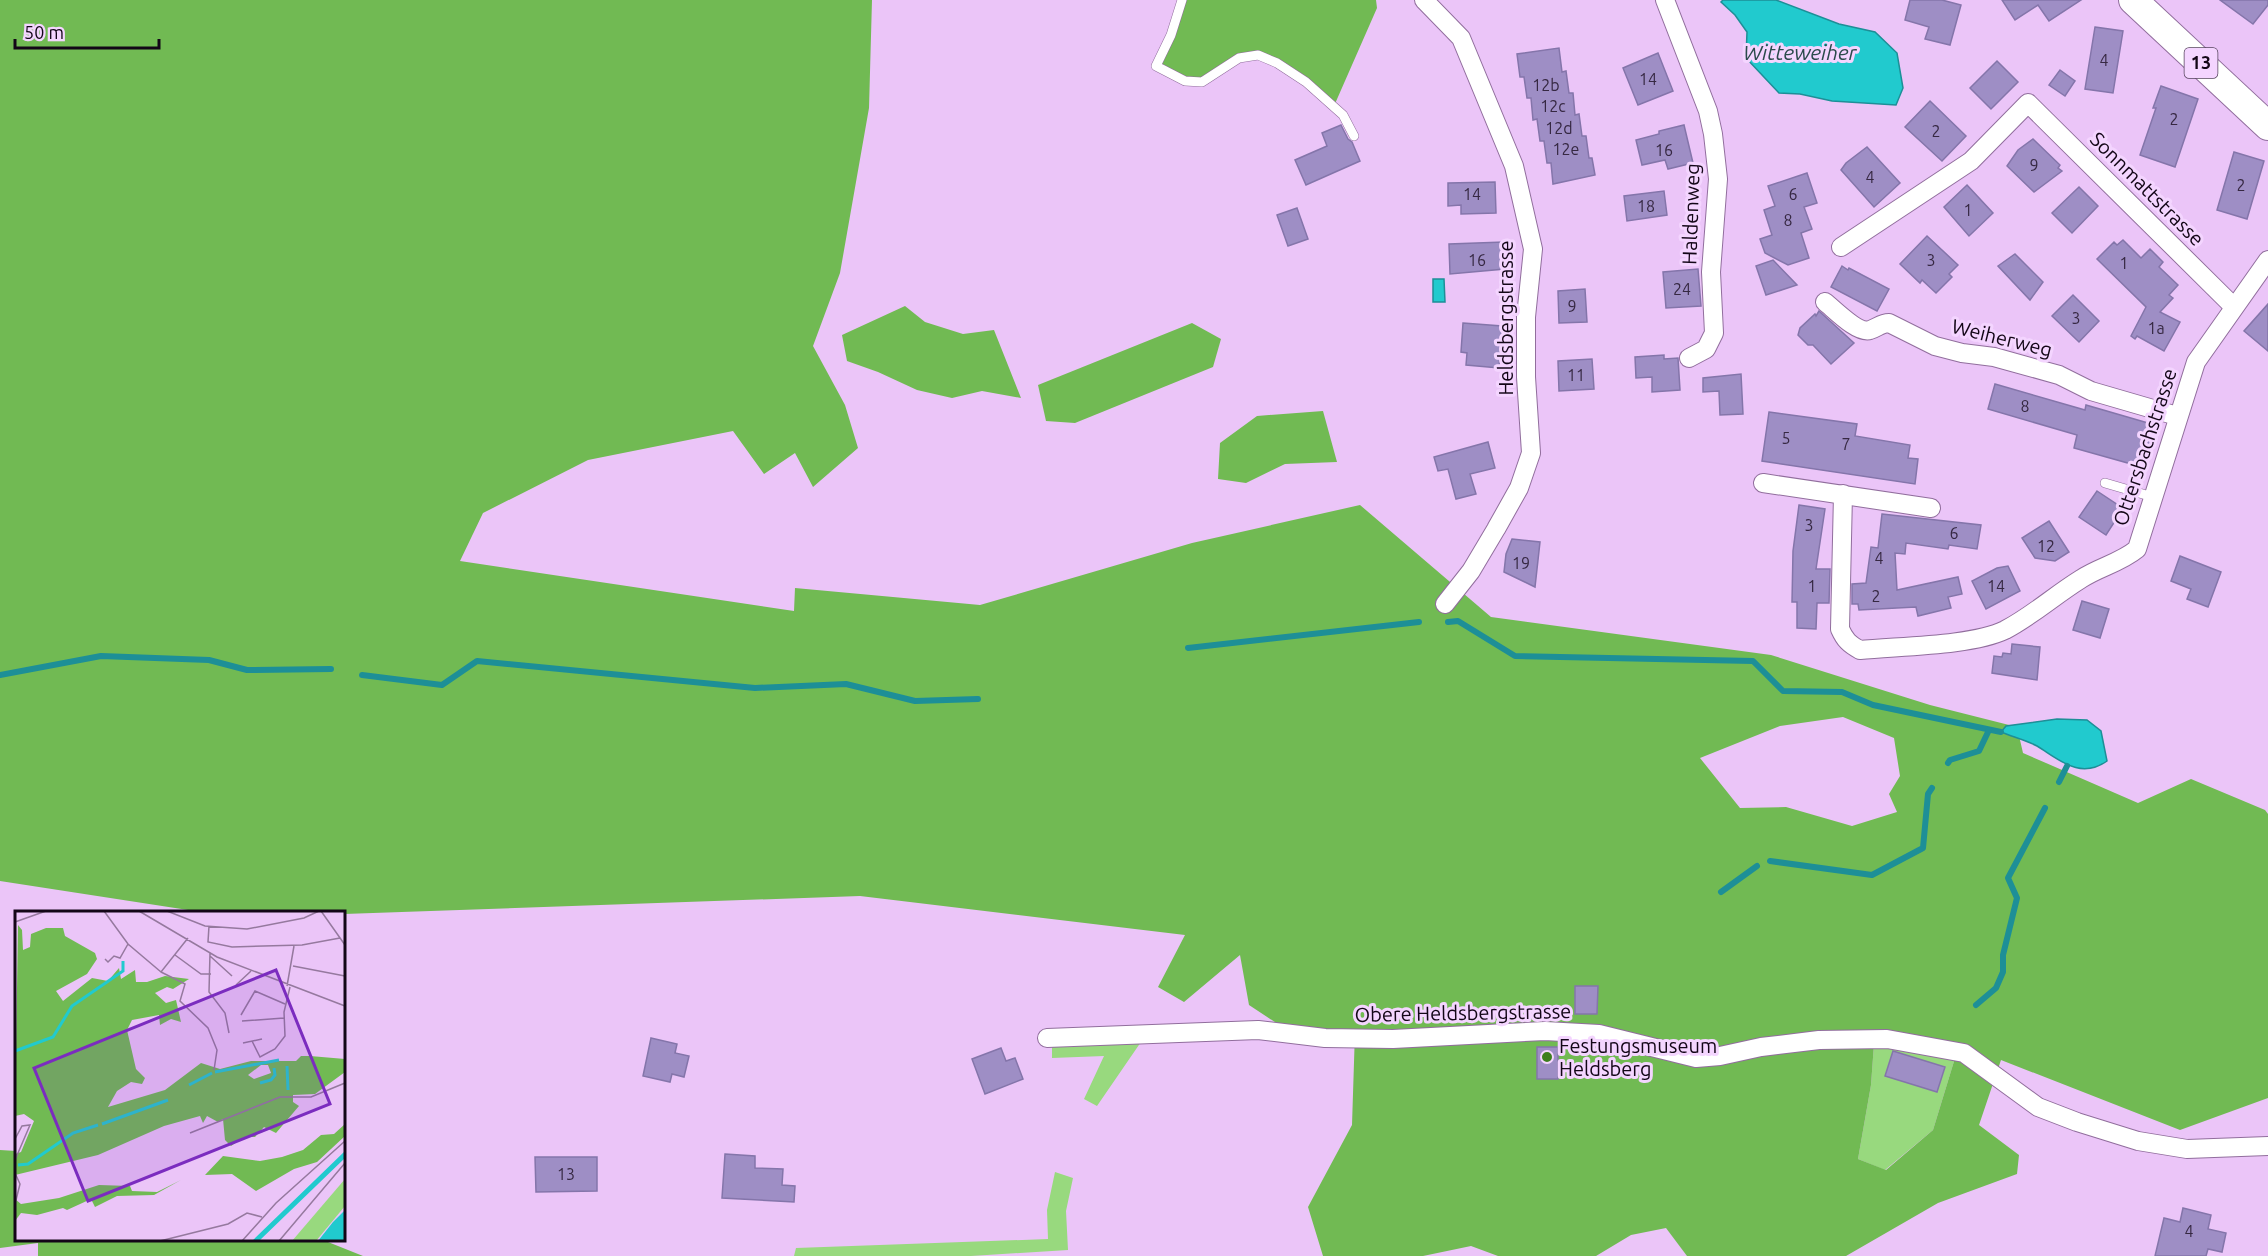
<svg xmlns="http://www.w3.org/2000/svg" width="2268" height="1256" viewBox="0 0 2268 1256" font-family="Ubuntu,sans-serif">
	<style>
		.green { fill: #98d97e }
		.forest { fill: #71ba53; fill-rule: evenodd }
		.water { fill: #21cace; stroke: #1d8f97; stroke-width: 1.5 }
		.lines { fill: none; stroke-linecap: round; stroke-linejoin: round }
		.stream { stroke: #1d8f97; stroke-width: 6 }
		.building { fill: #9e8ec5; stroke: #8475aa; stroke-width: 1.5 }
		.lane-casing { stroke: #916e9d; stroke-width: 10 }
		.street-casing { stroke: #916e9d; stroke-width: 20 }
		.primary-casing { stroke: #916e9d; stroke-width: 30 }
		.lane { stroke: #fff; stroke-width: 9 }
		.street { stroke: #fff; stroke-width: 18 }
		.primary { stroke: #fff; stroke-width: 28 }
		.poi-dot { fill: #3d7e1d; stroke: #f4d5ff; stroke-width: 2 }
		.labels { text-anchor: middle; stroke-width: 6; stroke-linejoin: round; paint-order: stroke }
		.number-label { font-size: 16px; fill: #362842 }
		.shield { fill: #f4d5ff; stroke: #56445d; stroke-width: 1.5 }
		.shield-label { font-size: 18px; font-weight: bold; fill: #130617 }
		.street-label { font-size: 20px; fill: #130617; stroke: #f4d5ff }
		.poi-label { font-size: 20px; fill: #130617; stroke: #f4d5ff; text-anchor: start }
		.water-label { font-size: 21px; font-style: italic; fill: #2b4b4c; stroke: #f4d5ff }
		.inset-river { fill: none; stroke: #21cace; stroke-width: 3 }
		.inset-road { fill: none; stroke: #95799e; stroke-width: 1.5 }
		.view { fill: #7b2cbf; fill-opacity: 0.15; stroke: #7b2cbf; stroke-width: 3 }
		.inset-edge { fill: none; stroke: #130617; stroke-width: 3 }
	</style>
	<rect width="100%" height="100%" fill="#ebc5f8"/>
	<g class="green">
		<polygon points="1143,1039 1097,1106 1084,1099 1104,1056 1052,1058 1052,1043"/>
		<polygon points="1874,1044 1955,1058 1933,1130 1885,1170 1858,1159 1871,1085"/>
		<polygon points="1055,1172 1073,1178 1066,1211 1068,1250 971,1256 794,1256 796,1248 1048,1239 1047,1210"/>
	</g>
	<g class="forest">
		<path d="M0,0H872L869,108L840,273L813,346L845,405L858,448L813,487L795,453L764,474L733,431L588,460L483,513L460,561L794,611L795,588L980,605L1192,543L1360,505L1491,617L1771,655L1930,705L2017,727L2023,753L2138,803L2191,779L2265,810L2268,814V1098L2180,1130L2001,1060L1979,1125L2019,1155L2017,1174L1938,1203L1846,1256H1687L1666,1228L1631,1235L1596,1256H1498L1471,1246L1423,1256H1323L1308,1207L1352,1125L1355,1031L1302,1040L1249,1005L1240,955L1184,1002L1158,987L1185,935L860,896L344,914L201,912L0,881ZM1843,717L1894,738L1900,776L1889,794L1897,812L1852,826L1786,807L1740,808L1700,758L1780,726ZM1874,1044L1955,1058L1933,1130L1886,1170L1858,1159L1871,1085Z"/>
		<polygon points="1182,0 1376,0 1377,8 1334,106 1258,55 1239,59 1202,82 1156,66"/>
		<polygon points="905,306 925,322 963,334 994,330 1021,398 982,391 952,398 917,390 878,372 847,361 842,335"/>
		<polygon points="1192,323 1221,339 1213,367 1075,423 1046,421 1038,385"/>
		<polygon points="1323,411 1337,462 1285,464 1246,483 1218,479 1220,443 1257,416"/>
		<polygon points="0,1150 16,1151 16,1240 323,1240 363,1256 38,1256 38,1243 0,1248"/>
	</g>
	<g class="water">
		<polygon points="1723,0 1776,0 1839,24 1875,32 1897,53 1903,88 1896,105 1832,101 1800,94 1779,93 1746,58 1747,32 1735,15 1721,2"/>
		<polygon points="1433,279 1444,279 1445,302 1433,302"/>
		<path d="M2057,719L2087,720L2101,731L2107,761C2080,780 2060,760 2037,746C2026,740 2013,737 2001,732L2006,726Z"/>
	</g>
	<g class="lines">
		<g class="stream">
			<polyline points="1448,622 1458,621 1515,656 1753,661 1783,691 1842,692 1873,705 2001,732"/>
			<polyline points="1188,648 1419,622"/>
			<polyline points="0,675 101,656 209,660 247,670 331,669"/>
			<polyline points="362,675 442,685 477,661 755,688 846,684 915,701 978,699"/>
			<polyline points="1948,763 1950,760 1979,751 1989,730"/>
			<polyline points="2059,782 2067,766"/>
			<polyline points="1770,861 1872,875 1923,848 1928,794 1932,788"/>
			<polyline points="1721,892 1757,866"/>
			<polyline points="1976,1005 1996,988 2003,972 2003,955 2017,898 2008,878 2045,808"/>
		</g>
	</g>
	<g class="building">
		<polygon points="1910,0 1942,0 1961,5 1950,45 1925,39 1929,27 1905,20"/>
		<polygon points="2002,0 2081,0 2049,21 2038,5 2015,20"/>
		<polygon points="2220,0 2268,0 2268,5 2253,24"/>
		<polygon points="2095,27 2123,31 2113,93 2085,89"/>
		<polygon points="1559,48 1562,72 1566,71 1569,93 1573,93 1575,115 1579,114 1582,136 1586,136 1589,158 1592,158 1595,175 1553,184 1551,163 1547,163 1544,141 1540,141 1537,119 1533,120 1531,98 1527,98 1524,77 1520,77 1517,54"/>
		<polygon points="1658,53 1673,91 1638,105 1623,68"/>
		<polygon points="1997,61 2018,82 1991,109 1970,88"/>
		<polygon points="2060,70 2075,81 2065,96 2049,85"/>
		<polygon points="2161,86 2198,99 2175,167 2140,155 2156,108 2153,108"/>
		<polygon points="1930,101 1966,136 1942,161 1905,127"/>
		<polygon points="1341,125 1348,139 1352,142 1360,161 1306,185 1295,160 1327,146 1322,133"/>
		<polygon points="1684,125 1693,163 1668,169 1665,160 1642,165 1636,140 1659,134 1659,131"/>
		<polygon points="2033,139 2060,165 2058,168 2062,171 2034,192 2007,166 2018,150"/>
		<polygon points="1867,147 1900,183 1874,207 1841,170 1846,163"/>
		<polygon points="2234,152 2264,161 2247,219 2217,210"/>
		<polygon points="1807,173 1817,203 1804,207 1812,229 1801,233 1809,258 1788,265 1765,253 1760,239 1772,235 1764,210 1775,206 1768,186"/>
		<polygon points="1495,182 1496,213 1461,214 1461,205 1448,206 1448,183"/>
		<polygon points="1967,185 1993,213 1969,236 1944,207"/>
		<polygon points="2079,187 2098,206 2072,233 2052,213"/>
		<polygon points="1664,191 1667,215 1627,221 1624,196"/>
		<polygon points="1297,208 1308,239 1288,246 1277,215"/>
		<polygon points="1927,236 1958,265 1949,274 1952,277 1936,293 1922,280 1920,283 1900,264"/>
		<polygon points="2123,240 2141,258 2150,249 2163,262 2159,267 2178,285 2169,295 2173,298 2160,312 2180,322 2164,351 2137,336 2135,339 2131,336 2146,307 2097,259 2114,242 2117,245"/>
		<polygon points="1504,242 1505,269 1450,274 1449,244"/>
		<polygon points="2015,254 2043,282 2030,300 1998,266"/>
		<polygon points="1773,260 1797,285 1766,295 1756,266"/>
		<polygon points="1842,266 1848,270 1849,268 1889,289 1877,311 1831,287"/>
		<polygon points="1698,269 1701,306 1666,308 1663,272"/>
		<polygon points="1585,289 1587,322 1559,323 1558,291"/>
		<polygon points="2073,295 2099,321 2079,342 2052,316"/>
		<polygon points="2268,304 2268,351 2244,331"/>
		<polygon points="1819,311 1854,343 1831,364 1813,345 1808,345 1798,335 1800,328 1815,314 1816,316"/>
		<polygon points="1463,323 1502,326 1499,368 1466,365 1467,353 1461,352"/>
		<polygon points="1664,355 1664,359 1678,358 1680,390 1652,392 1652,377 1636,378 1635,357"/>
		<polygon points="1592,359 1594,389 1559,391 1558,361"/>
		<polygon points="1741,374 1743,414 1720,415 1719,391 1703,392 1703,378"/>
		<polygon points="1995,384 2085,410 2086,405 2155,425 2142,467 2074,448 2077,435 1988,409"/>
		<polygon points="1769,412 1857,424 1855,436 1910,445 1908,458 1918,459 1915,484 1762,461"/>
		<polygon points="1488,442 1495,468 1470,474 1476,494 1456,499 1448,469 1438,471 1434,457"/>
		<polygon points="2097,491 2121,507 2116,514 2119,515 2106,535 2079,517"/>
		<polygon points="1799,505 1825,509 1816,569 1830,569 1829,603 1817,603 1816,629 1797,628 1797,602 1792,602 1793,551"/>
		<polygon points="1882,514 1981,525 1977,549 1949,545 1948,549 1906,543 1905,554 1895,553 1897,590 1958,577 1962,594 1948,597 1951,608 1918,616 1916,607 1859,610 1858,604 1852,604 1852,584 1866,583 1871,547 1878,548"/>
		<polygon points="2049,521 2069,552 2055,561 2035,558 2022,538"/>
		<polygon points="1512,539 1540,542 1535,587 1504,572 1506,554"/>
		<polygon points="2180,556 2221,572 2208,607 2187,599 2191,589 2171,581"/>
		<polygon points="2008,566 2020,591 1986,609 1972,581 1997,568"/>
		<polygon points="2082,601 2109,609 2100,638 2073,630"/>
		<polygon points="2012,644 2040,647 2037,680 1992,673 1994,656 2002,657 2003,653 2011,654"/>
		<polygon points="1575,986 1598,986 1597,1014 1575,1014"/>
		<polygon points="651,1038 677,1044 675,1053 689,1056 684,1077 672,1074 670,1082 643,1076"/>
		<rect x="1537" y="1047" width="21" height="32"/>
		<polygon points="1001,1048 1006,1061 1015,1058 1023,1079 985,1094 972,1059"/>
		<polygon points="1893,1051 1945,1067 1937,1092 1885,1076"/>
		<polygon points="725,1154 755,1156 755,1168 783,1169 782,1185 795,1186 794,1202 722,1198"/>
		<polygon points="535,1157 597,1157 597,1191 536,1192"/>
		<polygon points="2183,1208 2211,1215 2208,1229 2226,1233 2222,1252 2208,1249 2206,1256 2155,1256 2164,1218 2180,1222"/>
	</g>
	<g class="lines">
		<g class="lane-casing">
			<g id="lane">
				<polyline points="1182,0 1171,35 1156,66 1185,81 1202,82 1239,58 1258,55 1277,63 1306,82 1343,115 1354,136"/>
				<polyline points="2105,483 2153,497"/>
			</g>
		</g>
		<g class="street-casing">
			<g id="street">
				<polyline points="1424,0 1461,38 1514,166 1533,249 1526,317 1526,377 1531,453 1519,488 1496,529 1471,571 1445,604"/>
				<polyline points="1665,0 1708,111 1713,134 1718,179 1711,272 1714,333 1706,349 1689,358"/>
				<polyline points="1841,247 1971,161 2028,103 2234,307"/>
				<path d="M1825,302C1835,310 1858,334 1870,330C1877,328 1881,323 1889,323L1935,346L1962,353L1994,357L2059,375L2091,391L2177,416"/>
				<polyline points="1763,483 1931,508"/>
				<path d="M1843,494L1840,629C1845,640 1849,644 1860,650C1899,646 1972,646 2005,630C2032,616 2055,595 2081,579C2099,567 2120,563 2137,549L2196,362L2268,260"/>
				<polyline points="1047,1038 1258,1030 1325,1038 1393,1039 1545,1031 1599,1034 1696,1058 1720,1056 1761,1047 1819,1040 1887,1039 1964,1053 2038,1107 2077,1122 2138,1141 2187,1149 2268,1146"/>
			</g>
		</g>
		<g class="primary-casing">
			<polyline id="primary" points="2133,0 2268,126"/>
		</g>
		<use href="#lane" class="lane"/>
		<use href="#street" class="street"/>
		<use href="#primary" class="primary"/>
	</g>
	<circle class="poi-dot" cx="1547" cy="1057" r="6"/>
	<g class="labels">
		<g class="number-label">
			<text x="2104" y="66">4</text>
			<text x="1648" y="85">14</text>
			<text x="1546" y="91">12b</text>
			<text x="1553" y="112">12c</text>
			<text x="2174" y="125">2</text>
			<text x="1559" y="134">12d</text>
			<text x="1936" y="137">2</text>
			<text x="1566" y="155">12e</text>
			<text x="1664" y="156">16</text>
			<text x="2034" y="171">9</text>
			<text x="1870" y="183">4</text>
			<text x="2241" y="191">2</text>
			<text x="1472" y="200">14</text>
			<text x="1793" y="200">6</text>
			<text x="1646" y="212">18</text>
			<text x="1968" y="216">1</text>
			<text x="1788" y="226">8</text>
			<text x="1477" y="266">16</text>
			<text x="1931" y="266">3</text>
			<text x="2124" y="269">1</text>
			<text x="1682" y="295">24</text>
			<text x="1572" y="312">9</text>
			<text x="2076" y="324">3</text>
			<text x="2156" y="334">1a</text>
			<text x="1576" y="381">11</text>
			<text x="2025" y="412">8</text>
			<text x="1786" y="444">5</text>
			<text x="1846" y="450">7</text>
			<text x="1809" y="531">3</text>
			<text x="1954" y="539">6</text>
			<text x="2046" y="552">12</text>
			<text x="1879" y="564">4</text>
			<text x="1521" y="569">19</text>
			<text x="1812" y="592">1</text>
			<text x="1996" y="592">14</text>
			<text x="1876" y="602">2</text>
			<text x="566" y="1180">13</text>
			<text x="2189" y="1237">4</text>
		</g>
		<rect class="shield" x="2184.5" y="48" width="33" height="30" rx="4.5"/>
		<g class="shield-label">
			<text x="2201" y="69">13</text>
		</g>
		<g class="street-label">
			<text transform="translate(2147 189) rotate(45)" y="7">Sonnmattstrasse</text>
			<text transform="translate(1691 214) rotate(-88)" y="7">Haldenweg</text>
			<text transform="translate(1506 318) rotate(-90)" y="7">Heldsbergstrasse</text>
			<text transform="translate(2002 338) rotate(14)" y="7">Weiherweg</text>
			<text transform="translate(2145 447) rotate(-72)" y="7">Ottersbachstrasse</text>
			<text transform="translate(1463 1013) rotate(-1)" y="7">Obere Heldsbergstrasse</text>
		</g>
		<g class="poi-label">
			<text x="1559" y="1053">Festungsmuseum<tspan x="1559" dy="23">Heldsberg</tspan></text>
		</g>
		<g class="water-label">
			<text x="1800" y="60">Witteweiher</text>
		</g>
	</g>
	<g transform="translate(15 911)">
		<rect width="330" height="330" fill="#ebc5f8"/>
		<path d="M330,268V295L301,330H277Z" fill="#98d97e"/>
		<path d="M3,14L7,19L8,39L15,36L16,23L31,17H48L50,25L80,42L82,48L72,63L41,80L48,90L77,67L93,70L104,57L106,68L120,59L121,71H132L150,65L174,68L158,78L152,76L140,82L151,92L161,89L166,111L156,108L145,114L144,104L117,109L112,119L121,158L130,167L127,173L116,171L102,180L93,196L150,179L186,152L205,158L236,150H281L286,145H295L330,148V161L300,183L278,184V191L284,195L261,222L249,216L240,226H229L216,235L210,229L208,208L203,211L192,205L188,212L185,205L149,215L83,244L0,264V243L6,241L19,210L9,203L0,205ZM246,154H253L256,162L239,168L233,164ZM330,213V225L302,251L279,258L241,280L217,263L190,264L208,245L245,250L267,246L288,239L306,224L319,223ZM166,269L139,284L102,285L80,296L76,288L52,299L48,297L22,304L6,302L0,310V288L6,293L44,287L84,274L115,275L117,280L142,281Z" fill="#71ba53" fill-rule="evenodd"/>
		<path d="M330,240V247L244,330H237ZM330,299V330H303L318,311Z" fill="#21cace"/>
		<path class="inset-river" d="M0,140L38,126L57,95L108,60V50M272,155L273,179M200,161L264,149M245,172L256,169L260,164L259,157M174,174L197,162M87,213L153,189M3,254L13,253L58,222L83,214"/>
		<path class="inset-road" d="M89,0L113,33L146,61L173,27M124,0L202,46L330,95M152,0L190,15L232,18L289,7L304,0M306,0L330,34M0,11L31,0M194,15L193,31L217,36L287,34L325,27M195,42L194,81L210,102L214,122M160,44L186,63H196M195,45L217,65M90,48L93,51L99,45L105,47L113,33M278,55L330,65M146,61L170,73L165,90L193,117L202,139L199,159M221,74L236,60M272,75L279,35M226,104L240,80L270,93M227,110L269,107M237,130L245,146L260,138L270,125L269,101L275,76M228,132L247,128M175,222L265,186H296L330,172M0,228L7,215L15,214L0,249M0,262L5,273L0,293M145,330L213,313L232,302L247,306M227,330L261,292L330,230M264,330L330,252"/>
		<path class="view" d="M261,59L315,193L73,290L19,157Z"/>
		<rect width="330" height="330" class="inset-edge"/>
	</g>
	<path d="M15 39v9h144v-9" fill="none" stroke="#130617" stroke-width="3"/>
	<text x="24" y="39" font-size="18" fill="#130617" stroke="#f4d5ff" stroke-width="4.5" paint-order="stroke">50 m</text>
</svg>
